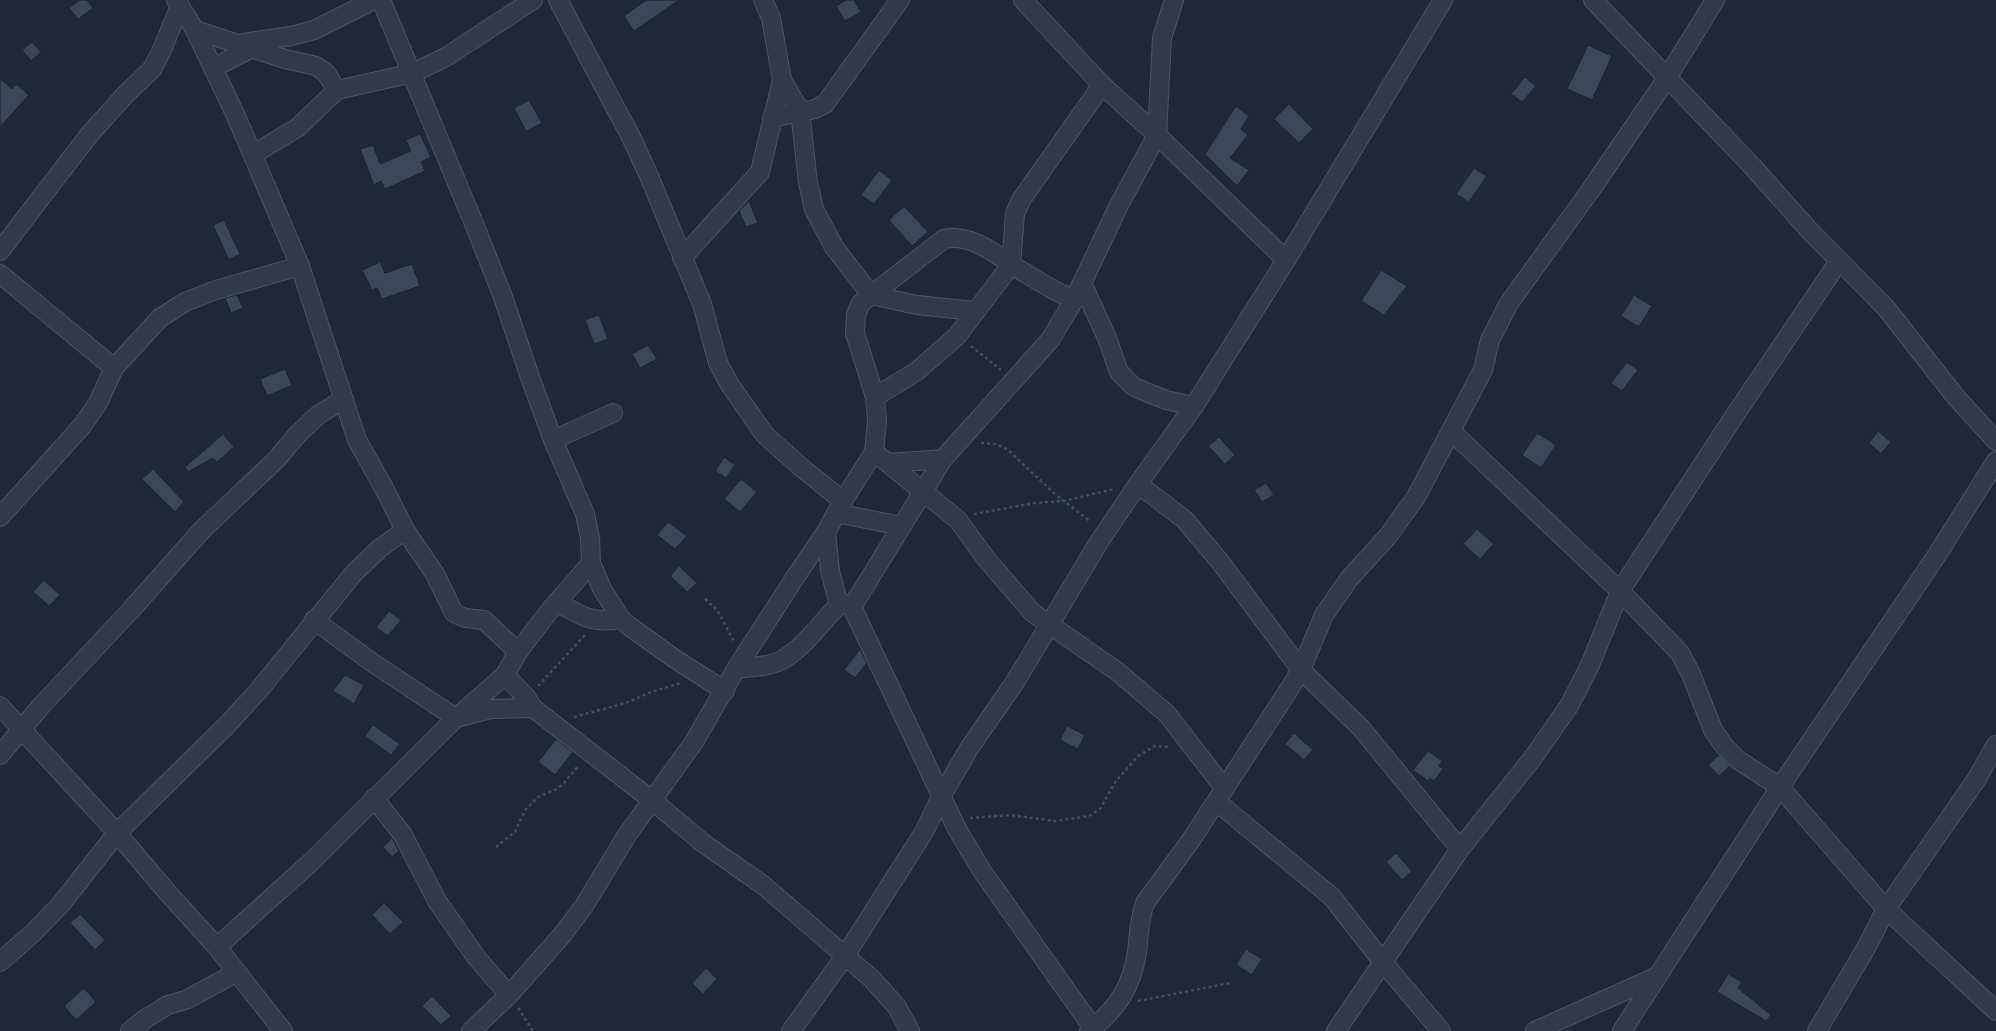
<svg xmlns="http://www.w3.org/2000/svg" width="1996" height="1031" viewBox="0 0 1996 1031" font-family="'Nunito Sans',sans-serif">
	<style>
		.building { fill: #3a4659; stroke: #1a2230 }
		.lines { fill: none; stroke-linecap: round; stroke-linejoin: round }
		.minor-casing { stroke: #4d5564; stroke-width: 20 }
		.path { stroke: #3e5358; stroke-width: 2.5; stroke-dasharray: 3 3; stroke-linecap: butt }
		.minor { stroke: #323a4a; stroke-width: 18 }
	</style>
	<rect width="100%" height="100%" fill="#1f2839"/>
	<g class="building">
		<polygon points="80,0 87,0 93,8 78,19 69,8"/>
		<polygon points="646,0 679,0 634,31 624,16"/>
		<polygon points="846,0 854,0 861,12 845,21 836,6"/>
		<polygon points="32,42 41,52 31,61 22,50"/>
		<polygon points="1588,45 1612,56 1592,100 1567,89"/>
		<polygon points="1525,77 1536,86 1522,102 1511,94"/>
		<polygon points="0,78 12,89 16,84 29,95 0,127"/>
		<polygon points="529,100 542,123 526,131 514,108"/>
		<polygon points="1289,104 1313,129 1299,143 1274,119"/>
		<polygon points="1236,106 1249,116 1241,129 1248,135 1230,158 1249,170 1237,186 1205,154"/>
		<polygon points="420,134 431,157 421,162 425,171 385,189 381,181 374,185 360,149 373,145 380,164 411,151 406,140"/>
		<polygon points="1474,168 1487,176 1469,202 1456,194"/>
		<polygon points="879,170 892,180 874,204 861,195"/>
		<polygon points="749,201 758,223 746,227 739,211"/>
		<polygon points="904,206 928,232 912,246 889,220"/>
		<polygon points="224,220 240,254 229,260 213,225"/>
		<polygon points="380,262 385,273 412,264 420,286 382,299 377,288 372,290 362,270"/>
		<polygon points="1381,270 1407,286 1384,315 1361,301"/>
		<polygon points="237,295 243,308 231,313 225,298"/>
		<polygon points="1634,295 1652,306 1639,327 1621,316"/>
		<polygon points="599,315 608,339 594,344 585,320"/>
		<polygon points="648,345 657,359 640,368 632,354"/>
		<polygon points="1627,362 1638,370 1622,391 1611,383"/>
		<polygon points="285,369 292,385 267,396 260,379"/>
		<polygon points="1878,431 1891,442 1881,454 1869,443"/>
		<polygon points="1537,433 1556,445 1541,468 1522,455"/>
		<polygon points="223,434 234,447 217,462 213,458 188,472 185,467"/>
		<polygon points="1219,437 1235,455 1225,464 1208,446"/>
		<polygon points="724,457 735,465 726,478 715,471"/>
		<polygon points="153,469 184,502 175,512 142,479"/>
		<polygon points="741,479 757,492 740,512 724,499"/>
		<polygon points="1266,483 1274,495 1262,502 1254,490"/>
		<polygon points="668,522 687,536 675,549 657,535"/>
		<polygon points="1477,529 1494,544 1480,559 1463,544"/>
		<polygon points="679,566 697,583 687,592 670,576"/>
		<polygon points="44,580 60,595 49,606 33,592"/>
		<polygon points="389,611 401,620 388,636 376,627"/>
		<polygon points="860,649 867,663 855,678 844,670"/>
		<polygon points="345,675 364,685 354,704 333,691"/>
		<polygon points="373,725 400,744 391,755 365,736"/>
		<polygon points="1067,726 1085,735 1078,749 1060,740"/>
		<polygon points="1294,733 1313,750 1304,760 1285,744"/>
		<polygon points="556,739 573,752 555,775 538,762"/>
		<polygon points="1428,751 1442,761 1439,766 1443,769 1434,781 1430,778 1428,781 1413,770"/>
		<polygon points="1719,755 1730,766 1719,776 1708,765"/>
		<polygon points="392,838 399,851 392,857 383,847"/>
		<polygon points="1396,853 1412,871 1402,880 1386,862"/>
		<polygon points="384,903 403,922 390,934 372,915"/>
		<polygon points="80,914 105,940 95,950 70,923"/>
		<polygon points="1246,949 1262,959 1252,975 1236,965"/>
		<polygon points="706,968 717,979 703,994 692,983"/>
		<polygon points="1728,974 1742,982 1738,988 1771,1015 1766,1021 1717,992"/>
		<polygon points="84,988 96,1002 76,1020 64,1006"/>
		<polygon points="432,996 451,1016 441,1025 422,1006"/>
	</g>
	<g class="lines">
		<g class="minor-casing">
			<g id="minor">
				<polyline points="176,0 195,30 236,116 300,266 357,440 384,488 405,530 435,574 454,613 465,618 484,620 518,652"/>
				<polyline points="381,0 477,231 503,297 531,380 553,440 585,514 590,538 591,563 602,589 621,619 629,626 675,659 725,691"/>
				<polyline points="558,0 631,137 649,176 702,304 718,363 730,385 765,435 802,468 843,501"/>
				<polyline points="763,0 771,18 782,80 800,111 808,183 814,209 834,247 871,295 917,305 974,311"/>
				<polyline points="1023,0 1102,85 1157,135 1286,260"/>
				<polyline points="1593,0 1752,166 1809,230 1886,308 1955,396 1996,441"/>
				<polyline points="195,30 285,59 316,66 326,73 337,90"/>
				<polyline points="243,43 291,36 314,30 374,0"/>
				<polyline points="213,68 252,48"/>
				<polyline points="772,118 815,109 825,104 900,0"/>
				<polyline points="254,154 297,128 337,90 413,73 446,57 533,0"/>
				<polyline points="0,251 89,135 125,95 152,69 161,52 180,6"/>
				<polyline points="682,258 760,172 782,80"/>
				<polyline points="0,274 114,368"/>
				<polyline points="1082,283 1107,338 1119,372 1134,387 1166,400 1194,406"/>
				<polyline points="875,397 917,371 957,336 1011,265 1015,214 1021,200 1102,85"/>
				<polyline points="1451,431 1620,591 1680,653 1691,674 1713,730 1725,747 1738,760 1780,787 1886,909 1996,1011"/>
				<polyline points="553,440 613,413"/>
				<polyline points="874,452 958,520 987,560 1033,613 1118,672 1167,714 1225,789"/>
				<polyline points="889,463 943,459"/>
				<polyline points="1138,484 1185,520 1221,563 1301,670 1361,728 1460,849"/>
				<polyline points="836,513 901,526"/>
				<polyline points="0,517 82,426 98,403 114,368 160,318 185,302 216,290 300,266"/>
				<polyline points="826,532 830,571 839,605"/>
				<path d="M557,602C580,616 594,624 621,619"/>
				<polyline points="852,607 943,459 1050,340 1074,300 1119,205 1157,135 1162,38 1174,0"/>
				<polyline points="314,620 373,663 456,718"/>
				<path d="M736,669C751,667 769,667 782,660C805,647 820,623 839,605L846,604L852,607L956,827L982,871L1093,1028"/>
				<polyline points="505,675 526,697 533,708 653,801 703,843 763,885 872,979 897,1007 910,1031"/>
				<polyline points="0,706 117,833 167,892 217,947 283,1031"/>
				<polyline points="460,717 491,709 533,708"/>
				<polyline points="0,755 41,706 130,611 202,530 277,459 297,435 318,415 344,399"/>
				<polyline points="374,798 403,835 437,901 476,957 509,995"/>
				<polyline points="1217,802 1332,897 1382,961 1441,1031"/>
				<polyline points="217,947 311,862 456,718 505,675 518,652 547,614 591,563"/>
				<polyline points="0,962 33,933 61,904 117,833 228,724 259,690 354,573 379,549 405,530"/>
				<polyline points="130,1031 145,1019 168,1005 188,999 237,972"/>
				<path d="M471,1031L509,995L563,934L584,906L627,835L694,742L736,669L796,576L826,532L843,501L874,452L877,421L875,397L855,333L856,314L861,303L944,239C973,232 1001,259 1025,273C1041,283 1057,292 1074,300"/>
				<polyline points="791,1031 845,956 924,832 942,795 970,747 1015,682 1099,542 1138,484 1194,406 1286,260 1443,0"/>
				<path d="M1089,1031C1117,1009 1132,987 1137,952C1139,935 1139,919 1145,903L1191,840L1288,691L1301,670L1324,615L1349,579L1388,536L1416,497L1483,370L1490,340L1509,303L1590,191L1667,78L1715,0"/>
				<polyline points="1336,1031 1460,849 1532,759 1569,706 1590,665 1620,591 1735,415 1839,261"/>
				<polyline points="1535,1031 1658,976"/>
				<polyline points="1622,1031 1780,787 1935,558 1996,461"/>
				<polyline points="1817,1031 1866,948 1886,909 1976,780 1996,745"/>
			</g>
		</g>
		<g class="path">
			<polyline points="971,346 1001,370"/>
			<polyline points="981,443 995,444 1007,449 1055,494 1091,522"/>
			<polyline points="974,514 1035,503 1064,501 1114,489"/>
			<polyline points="705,599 717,610 734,641"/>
			<polyline points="538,686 586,634"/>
			<polyline points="574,717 626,703 651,692 681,683"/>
			<polyline points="970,818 1010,815 1055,821 1089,816 1100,809 1116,781 1138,756 1155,746 1170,747"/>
			<polyline points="496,847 515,832 525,810 538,797 555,790 564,783 579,765"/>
			<polyline points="1138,1001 1230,983"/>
			<polyline points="518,1008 533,1031"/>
		</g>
		<use href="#minor" class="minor"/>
	</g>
</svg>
